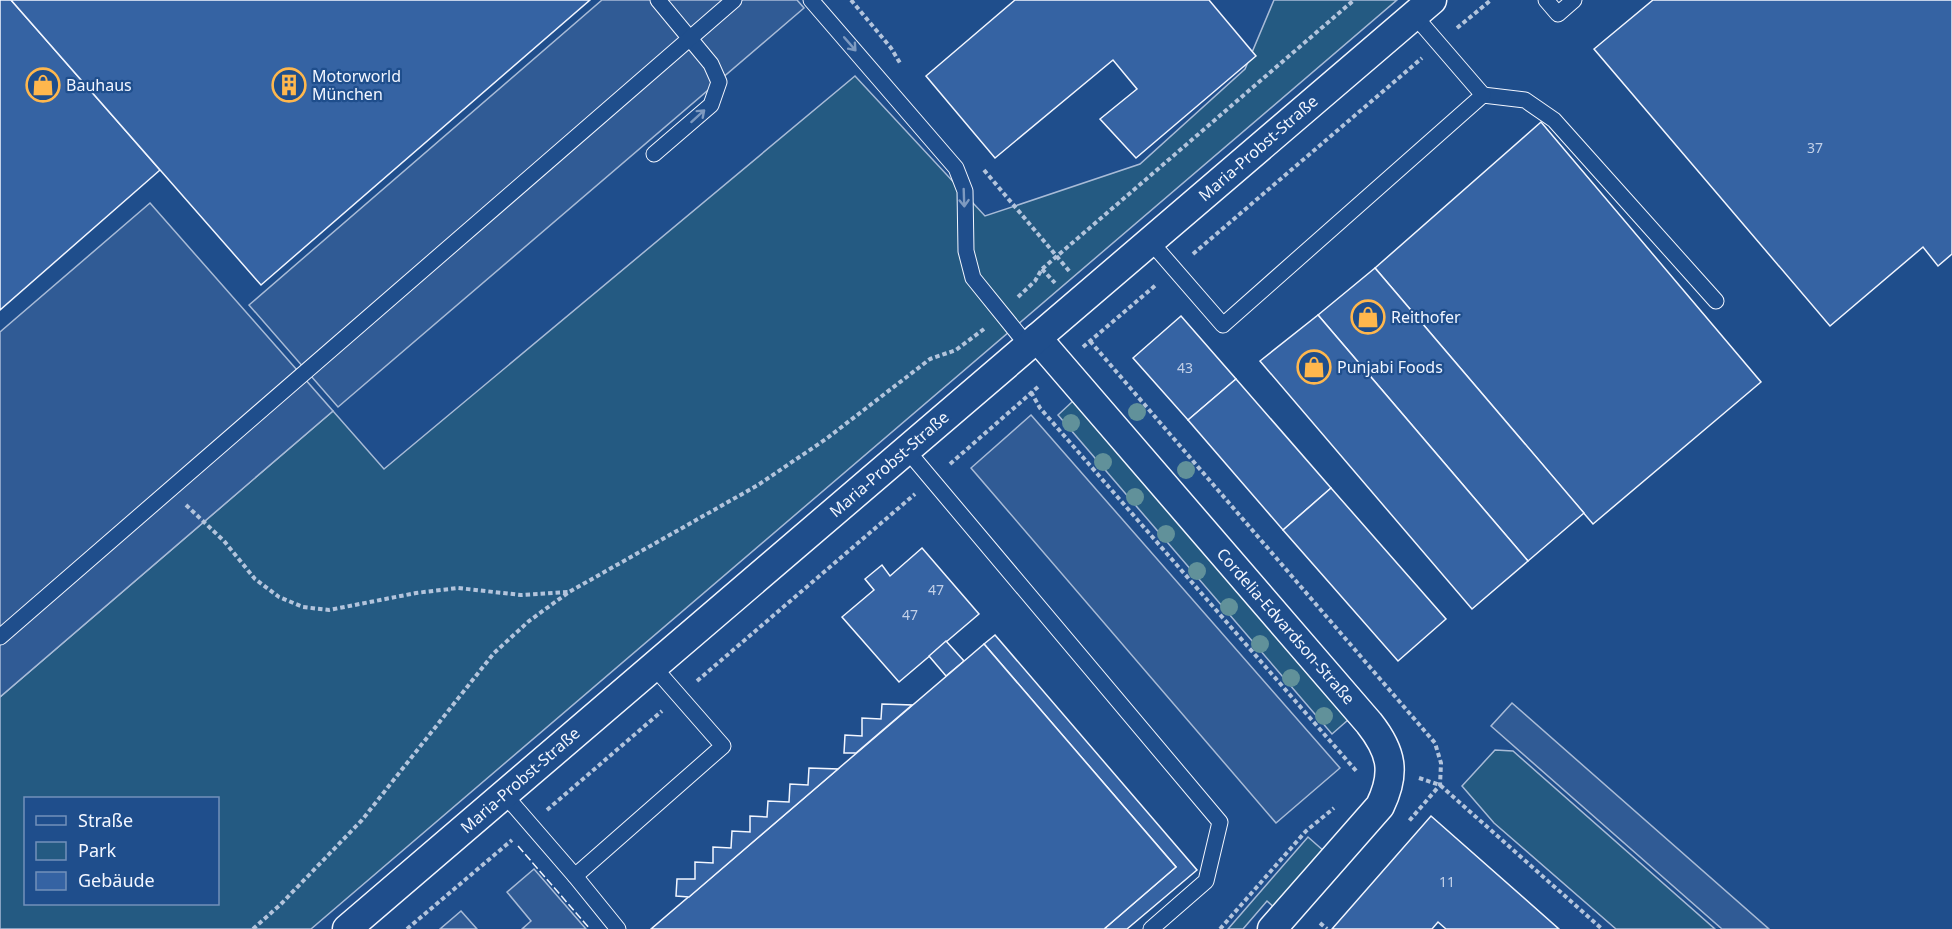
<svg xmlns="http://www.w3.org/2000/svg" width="1952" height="929" viewBox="0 0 1952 929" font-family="'Noto Sans',sans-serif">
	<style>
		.green { fill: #245a82; stroke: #a8bbd7; stroke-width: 1.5; fill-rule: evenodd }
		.parking { fill: #305b95; stroke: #a8bbd7; stroke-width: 1.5 }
		.building { fill: #3563a3; stroke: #f2f6ff; stroke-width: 1.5 }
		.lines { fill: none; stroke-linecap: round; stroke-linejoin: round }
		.lane-casing { stroke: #f2f6ff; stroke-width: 17 }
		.street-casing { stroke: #f2f6ff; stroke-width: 31 }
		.path { stroke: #b3c4dc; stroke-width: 4; stroke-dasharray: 4.5 3; stroke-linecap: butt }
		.lane { stroke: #1f4e8c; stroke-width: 15 }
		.street { stroke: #1f4e8c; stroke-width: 28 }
		.fence { stroke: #f2f6ff; stroke-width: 1.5; stroke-dasharray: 8 3; stroke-linecap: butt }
		.tree { fill: #61919a }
		.oneway { stroke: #7e9ac0 }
		.labels { text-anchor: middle; stroke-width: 4.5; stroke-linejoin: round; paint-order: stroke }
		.number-label { font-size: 14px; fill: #c3d1e8 }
		.poi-label { font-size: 16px; fill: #f2f6ff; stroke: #1f4e8c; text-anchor: start }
		.street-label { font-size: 16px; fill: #f2f6ff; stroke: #1f4e8c }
	</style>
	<rect width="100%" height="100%" fill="#1f4e8c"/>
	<g class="green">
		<path d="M1274,0H1397L311,929H0V697L333,411L384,469L855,76L985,216L1140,164L1245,69ZM26,798H218V904H26Z"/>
		<polygon points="1073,401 1348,720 1332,734 1058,415"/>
		<polygon points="1495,750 1513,751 1715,929 1616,929 1494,823 1462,786"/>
		<polygon points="1308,837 1325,852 1276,909 1267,901 1243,929 1228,929"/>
	</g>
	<g class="parking">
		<polygon points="602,0 797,0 804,8 338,407 249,305"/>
		<polygon points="150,203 333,411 0,697 0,332"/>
		<polygon points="1031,415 1340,768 1276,823 971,468"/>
		<polygon points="1512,703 1769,929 1722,929 1491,726"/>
		<polygon points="534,869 586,929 522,929 531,921 507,892"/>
		<polygon points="461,911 477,929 440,929"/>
	</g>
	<g class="building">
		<polygon points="0,0 11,0 160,170 0,310"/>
		<polygon points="11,0 590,0 261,285"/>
		<polygon points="1015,0 1209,0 1256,56 1136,158 1100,119 1137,89 1113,60 995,158 926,76"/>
		<polygon points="1653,0 1952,0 1952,254 1938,266 1923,247 1830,326 1594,49"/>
		<polygon points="1541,122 1761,382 1593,524 1375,268"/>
		<polygon points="1375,268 1584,513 1528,561 1318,315"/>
		<polygon points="1318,315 1528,561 1472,609 1260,361"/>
		<polygon points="1181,316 1236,379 1188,420 1133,358"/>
		<polygon points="1236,379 1331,488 1283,530 1188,420"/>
		<polygon points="1331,488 1446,619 1398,661 1283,530"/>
		<polygon points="922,548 979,614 899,682 842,617 874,590 865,579 882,565 890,576"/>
		<polygon points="995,635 1197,870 1127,929 1104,929 1176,867 984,644"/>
		<polygon points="946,641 964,661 946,676 929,656"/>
		<polygon points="984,644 1176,867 1104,929 651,929"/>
		<polygon points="882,704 912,705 856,753 844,753 845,735 862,736 862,718 881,719"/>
		<polygon points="809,768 838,769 689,897 676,896 677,879 695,879 695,862 713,863 713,847 731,848 732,831 750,832 750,816 767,817 768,801 789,802 790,784 808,785"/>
		<polygon points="1431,816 1559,929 1446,929 1438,922 1432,929 1332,929"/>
	</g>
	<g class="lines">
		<g class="lane-casing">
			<g id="lane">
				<polyline points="811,0 956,168 965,191 966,251 973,278 1028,346"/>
				<polyline points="1546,0 1558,14 1574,0"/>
				<polyline points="1483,95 1525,100 1554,120 1716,301"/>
				<polyline points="654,154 711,105 719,82 711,64 658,0"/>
				<polyline points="1150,241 1223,325 1483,95 1414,15"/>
				<polyline points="906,449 1220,822 1206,881 1151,929"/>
				<polyline points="0,637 734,0"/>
				<polyline points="504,794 575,876 723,746 653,666"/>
				<polyline points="575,876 618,929"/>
			</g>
		</g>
		<g class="street-casing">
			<g id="street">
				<path d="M1037,338L1369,723C1392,752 1396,773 1380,806L1272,929"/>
				<polyline points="347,929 1432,0"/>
			</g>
		</g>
		<g class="path">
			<polyline points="851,0 891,48 900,63"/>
			<polyline points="1457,28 1491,0"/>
			<polyline points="984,170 1070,272"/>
			<polyline points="1193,254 1422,58"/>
			<polyline points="1042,269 1055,283"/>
			<polyline points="1018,297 1035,281 1042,269 1354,0"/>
			<polyline points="1090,341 1435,743 1441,763 1440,785 1409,821"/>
			<polyline points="1083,347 1157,284"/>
			<polyline points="1031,392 1040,408 1358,773"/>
			<polyline points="950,464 1039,386"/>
			<polyline points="186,505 224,541 255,579 279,597 303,607 329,610 416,593 458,588 521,595 568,592"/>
			<polyline points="697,681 915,494"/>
			<polyline points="1419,778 1440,785 1602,929"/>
			<polyline points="547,810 662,711"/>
			<polyline points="1320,923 1327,929"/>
			<polyline points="253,929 280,905 362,820 494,653 529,621 569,592 758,485 826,439 930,359 956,350 984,329"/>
			<polyline points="407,929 512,840"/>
			<polyline points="1220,929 1306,831 1334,808"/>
		</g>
		<use href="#lane" class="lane"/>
		<use href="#street" class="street"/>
		<polyline class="fence" points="518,846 590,929"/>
	</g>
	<g class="tree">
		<circle cx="1137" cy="412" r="9"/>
		<circle cx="1071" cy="423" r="9"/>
		<circle cx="1103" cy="462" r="9"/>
		<circle cx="1186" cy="470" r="9"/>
		<circle cx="1135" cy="497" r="9"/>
		<circle cx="1166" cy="534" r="9"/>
		<circle cx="1197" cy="571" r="9"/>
		<circle cx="1229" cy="607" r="9"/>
		<circle cx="1260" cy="644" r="9"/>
		<circle cx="1291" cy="678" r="9"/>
		<circle cx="1324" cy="716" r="9"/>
	</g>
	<defs><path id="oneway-shaft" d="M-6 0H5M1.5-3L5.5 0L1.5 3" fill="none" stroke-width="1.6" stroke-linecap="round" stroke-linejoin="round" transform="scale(1.5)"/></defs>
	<g class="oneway">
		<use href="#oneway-shaft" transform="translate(850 44) rotate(49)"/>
		<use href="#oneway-shaft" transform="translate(698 116) rotate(-42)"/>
		<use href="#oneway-shaft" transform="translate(964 198) rotate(88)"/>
	</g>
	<defs>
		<g id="shop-ring" transform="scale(1.725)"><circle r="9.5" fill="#1f4e8c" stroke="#ffb74d" stroke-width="1.5"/><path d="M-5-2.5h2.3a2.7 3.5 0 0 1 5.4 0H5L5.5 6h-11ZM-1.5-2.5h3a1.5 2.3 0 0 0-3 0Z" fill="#ffb74d"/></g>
		<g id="building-ring" transform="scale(1.725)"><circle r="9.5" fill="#1f4e8c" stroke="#ffb74d" stroke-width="1.5"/><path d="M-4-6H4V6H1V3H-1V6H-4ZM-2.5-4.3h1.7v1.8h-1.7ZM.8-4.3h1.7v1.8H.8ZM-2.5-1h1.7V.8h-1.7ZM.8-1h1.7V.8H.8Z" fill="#ffb74d"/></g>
	</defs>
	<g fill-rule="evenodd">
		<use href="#shop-ring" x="43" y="85"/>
		<use href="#building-ring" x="289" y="85"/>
		<use href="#shop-ring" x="1368" y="317"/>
		<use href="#shop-ring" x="1314" y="367"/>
	</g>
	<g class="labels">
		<g class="number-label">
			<text x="1815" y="153">37</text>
			<text x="1185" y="373">43</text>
			<text x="936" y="595">47</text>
			<text x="910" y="620">47</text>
			<text x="1447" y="887">11</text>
		</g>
		<g class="poi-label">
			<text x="312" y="82">Motorworld<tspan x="312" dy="18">München</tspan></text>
			<text x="66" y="91">Bauhaus</text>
			<text x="1391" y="323">Reithofer</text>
			<text x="1337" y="373">Punjabi Foods</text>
		</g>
		<g class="street-label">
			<text transform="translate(1258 148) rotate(-41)" y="6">Maria-Probst-Straße</text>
			<text transform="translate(889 464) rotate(-41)" y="6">Maria-Probst-Straße</text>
			<text transform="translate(1286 626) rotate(49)" y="6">Cordelia-Edvardson-Straße</text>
			<text transform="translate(520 780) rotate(-41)" y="6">Maria-Probst-Straße</text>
		</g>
	</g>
	<rect x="24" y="797" width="195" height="108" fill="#1f4e8c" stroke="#7391ba" stroke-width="1.5"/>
	<rect x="36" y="816" width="30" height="9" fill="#1f4e8c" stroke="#7391ba" stroke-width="1.5"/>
	<text x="78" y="827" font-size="18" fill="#f2f6ff">Straße</text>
	<rect x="36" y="842" width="30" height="18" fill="#245a82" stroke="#7391ba" stroke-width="1.5"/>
	<text x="78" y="857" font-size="18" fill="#f2f6ff">Park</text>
	<rect x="36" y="872" width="30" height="18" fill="#3563a3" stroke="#7391ba" stroke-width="1.5"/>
	<text x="78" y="887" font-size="18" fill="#f2f6ff">Gebäude</text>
</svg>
